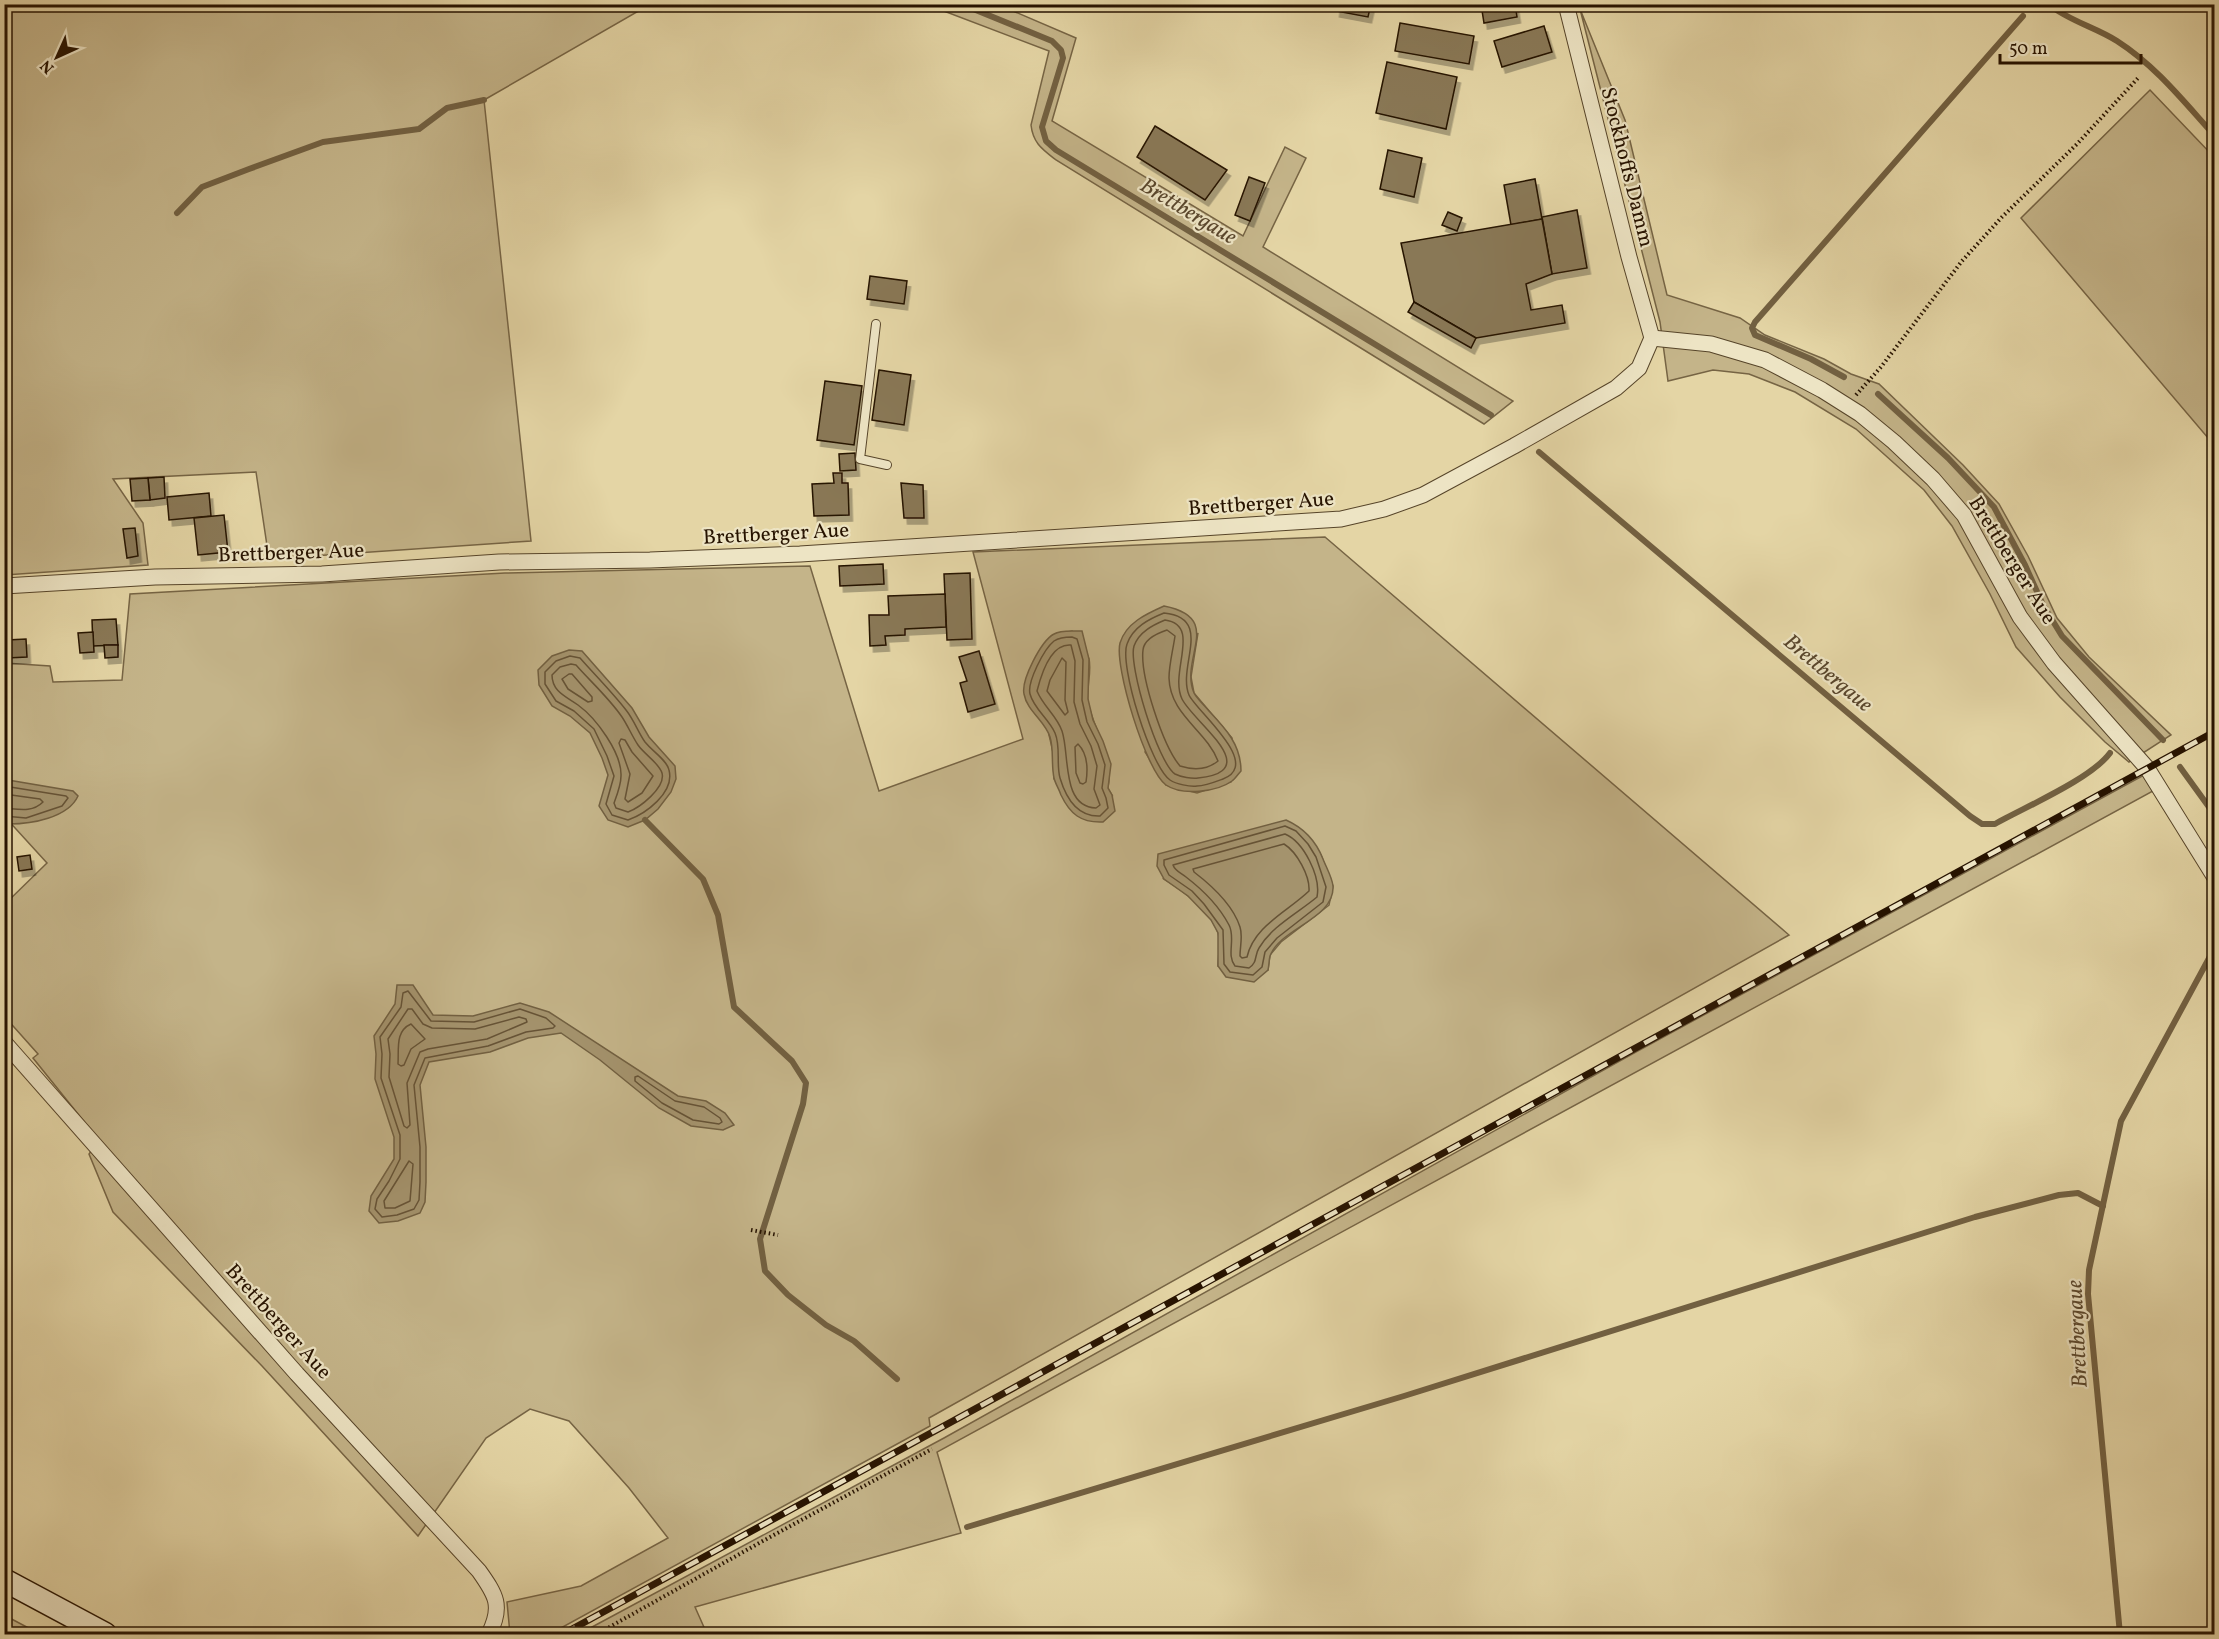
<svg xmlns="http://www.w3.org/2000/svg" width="2219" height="1639" viewBox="0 0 2219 1639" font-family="Vollkorn,serif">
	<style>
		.green { fill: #c4b489; stroke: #766444; stroke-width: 1.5; fill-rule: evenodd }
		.water { fill: #a4936d; stroke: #726041; stroke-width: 1.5 }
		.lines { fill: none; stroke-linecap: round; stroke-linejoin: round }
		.shore { stroke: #665336; stroke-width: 1.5 }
		.stream { stroke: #726041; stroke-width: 6 }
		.building { fill: #897856; stroke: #271300; stroke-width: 1.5; filter: url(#shadow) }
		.service-casing { stroke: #564429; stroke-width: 10 }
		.minor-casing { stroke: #564429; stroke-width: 17 }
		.secondary-casing { stroke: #271300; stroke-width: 25 }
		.path { stroke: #271300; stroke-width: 4; stroke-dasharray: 1.5 3; stroke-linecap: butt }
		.service { stroke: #ede4c4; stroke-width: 8 }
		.minor { stroke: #ede4c4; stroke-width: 15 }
		.secondary { stroke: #ede4c4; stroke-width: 22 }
		.rail-casing { stroke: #271300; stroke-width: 7 }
		.rail { stroke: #ede4c4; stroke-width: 4.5; stroke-dasharray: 14; stroke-linecap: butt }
		.labels { text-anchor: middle; stroke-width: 4.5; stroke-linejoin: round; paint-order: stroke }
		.street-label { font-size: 21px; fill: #271300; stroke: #ede4c4 }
		.water-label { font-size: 22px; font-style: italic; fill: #59462c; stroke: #ede4c4 }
	</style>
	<defs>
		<filter id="shadow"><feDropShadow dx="3.5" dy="6" stdDeviation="0" flood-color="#0004"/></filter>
	</defs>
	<rect width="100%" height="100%" fill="#e4d5a5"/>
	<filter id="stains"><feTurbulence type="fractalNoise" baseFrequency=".00333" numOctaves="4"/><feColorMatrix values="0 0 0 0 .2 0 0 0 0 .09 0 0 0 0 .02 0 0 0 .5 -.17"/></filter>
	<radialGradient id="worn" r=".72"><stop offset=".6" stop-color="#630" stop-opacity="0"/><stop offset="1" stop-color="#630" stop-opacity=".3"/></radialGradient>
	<g class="green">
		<polygon points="5,5 649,5 484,100 531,541 269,559 256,472 113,479 143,523 148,565 5,575"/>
		<path d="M928,5H999L1076,38L1052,121L1243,236L1285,147L1306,158L1263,247L1513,401L1484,424L1056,160C1042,149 1033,143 1031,125L1049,51Z"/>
		<polygon points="1580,9 1625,120 1667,295 1740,318 1765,335 1824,359 1851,374 1879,384 1963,465 1999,504 2028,556 2057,618 2089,657 2171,735 2129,762 2105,742 2060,697 2016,647 1990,594 1952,526 1924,490 1856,429 1795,392 1749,374 1713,370 1668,381 1660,322"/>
		<polygon points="2150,90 2214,157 2214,445 2021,218"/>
		<path d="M1325,537L1789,935L929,1418L930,1426L550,1634H510L507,1602L581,1586L668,1538L629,1488L569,1421L530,1409L486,1438L418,1536L262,1366L113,1212L89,1154L99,1140L33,1058L38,1054L5,1017V904L47,863L5,817V663L50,666L53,682L122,680L130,594L505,573L810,566L879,791L1023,739L973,552ZM1072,631C1077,639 1086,650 1089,659C1092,672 1086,688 1088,702C1094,733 1114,752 1108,788L1112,795L1054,779L1053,752L1049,735L1053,635ZM1198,633L1191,677L1194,693L1232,738L1231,782L1197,793L1166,785L1145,752ZM1321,855L1333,886L1329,905L1281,942L1270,955L1268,970L1218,966C1218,957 1221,942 1218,933C1212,912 1182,890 1164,879Z"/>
		<polygon points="2144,775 2153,791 937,1452 961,1533 695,1607 707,1634 579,1634 944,1438 1634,1053"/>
		<polygon points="4,1615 38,1633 37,1634 5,1634"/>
	</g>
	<g class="water">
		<path d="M1164,606C1225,618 1179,658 1194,693C1197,699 1205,706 1209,711C1226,729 1241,745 1241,771C1238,774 1235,779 1232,781C1217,792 1182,796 1166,785C1146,771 1114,666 1120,643C1126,623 1146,614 1164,606Z"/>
		<path d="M1072,631H1082L1089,659L1088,699L1093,720L1103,741L1111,764L1108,788L1112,795L1115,811L1103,822C1081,823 1070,814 1061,795C1059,789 1055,783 1054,778C1051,764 1054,750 1050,737C1045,721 1027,711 1024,694C1021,680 1041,641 1054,634C1059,631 1066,631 1072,631Z"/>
		<polygon points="569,650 582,651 632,708 649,737 675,766 676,779 671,792 658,809 645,820 628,827 608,820 599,806 608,775 602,758 590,733 570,716 552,706 539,685 538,670 552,656"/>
		<path d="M8,780L73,791L78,796C68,818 31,824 9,824L4,820L5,781Z"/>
		<path d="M1286,820C1304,828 1316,841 1323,859C1326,867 1332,877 1333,886C1335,919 1280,928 1270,956C1269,960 1269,966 1268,970L1254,982L1226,977L1218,966V933L1211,920L1188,896L1164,879L1157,866L1158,854Z"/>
		<polygon points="397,985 413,985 433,1015 473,1016 520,1003 549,1012 678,1096 706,1101 725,1113 734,1125 723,1130 691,1126 659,1108 600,1060 561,1033 528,1038 490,1052 429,1062 420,1085 426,1147 426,1182 425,1202 420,1213 398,1221 379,1223 369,1211 371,1196 394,1159 394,1137 375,1079 376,1054 374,1036 395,1004"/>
	</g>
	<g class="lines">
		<g class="shore">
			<path d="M1164,613C1214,618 1177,666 1189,695C1196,711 1263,764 1223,779C1215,782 1205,786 1197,786C1190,787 1176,784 1170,780C1151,767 1119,665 1127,644C1133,627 1149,619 1164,613Z"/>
			<path d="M1165,620C1202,625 1169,672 1182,699C1194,723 1266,771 1198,778C1192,779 1181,777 1175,774C1158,763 1128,665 1134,646C1139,632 1153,625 1165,620Z"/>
			<path d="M1167,630L1175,636C1173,650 1169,665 1169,678C1170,715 1206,730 1218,761C1207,770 1193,770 1180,766C1163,746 1140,676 1143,650C1144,639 1158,633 1167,630Z"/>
			<path d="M1072,637L1077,639L1083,660L1082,700L1087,722L1098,744L1105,765L1102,788L1106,798L1108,808L1100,816C1077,817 1066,798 1060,778C1056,764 1061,747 1055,733C1049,719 1034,709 1030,694C1027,682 1044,649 1054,641C1060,637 1066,637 1072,637Z"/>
			<path d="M1071,645L1075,661L1074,702L1080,724L1091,746L1097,766L1094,789L1100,805L1096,808C1061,807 1070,754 1062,731C1057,716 1043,706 1037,691C1041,675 1050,643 1071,645Z"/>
			<path d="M570,656L580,658C595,675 612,692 626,710C634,720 638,732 645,742C652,751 667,760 669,770C675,793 645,814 628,820L612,815L606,804L614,776L607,756L594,729L574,711L556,701L545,684V672L556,661Z"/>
			<polygon points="1062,658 1066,662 1065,700 1068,712 1065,715 1047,691 1050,680"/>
			<path d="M571,664L576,665C591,682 609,698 622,717C628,726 632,736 638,745C644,754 659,763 662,773C666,788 639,808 628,812L616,808L614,803C617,795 621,785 621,776C622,753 596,718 578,705C567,697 552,692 552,675L560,667Z"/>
			<polygon points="569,674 572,674 592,697 592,701 588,702 568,689 562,679"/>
			<polygon points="621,739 625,740 632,752 653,776 642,793 628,802 625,799 630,774 619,743"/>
			<path d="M1078,744C1088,754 1088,769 1086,782L1083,784L1080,783L1076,773L1075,747Z"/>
			<polyline points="4,786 66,796 68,798 62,806 26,818 4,816"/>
			<path d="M4,794L40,799L43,802C32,813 18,809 4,808"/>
			<polygon points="1285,826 1296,831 1308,844 1316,857 1326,887 1323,902 1277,938 1265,952 1262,967 1253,975 1230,972 1224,964 1223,930 1204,904 1192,891 1169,875 1164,865 1164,860"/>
			<path d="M1285,834C1304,842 1321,877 1317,897C1298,913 1272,926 1259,948C1254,956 1258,962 1249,968L1235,966C1226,955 1236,938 1229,925C1219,906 1203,890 1186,877C1181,873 1175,871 1173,865Z"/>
			<path d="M1284,844C1297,852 1310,876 1309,891C1287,912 1254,926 1247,957L1242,958L1240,956C1240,946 1243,936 1240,927C1233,905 1211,885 1194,872L1193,869Z"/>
			<polygon points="408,991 431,1021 474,1022 520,1009 546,1018 555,1026 553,1028 526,1032 488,1046 425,1058 414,1085 420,1147 420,1182 419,1200 414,1209 397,1215 382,1217 375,1209 377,1199 389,1181 400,1159 400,1135 381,1078 382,1054 380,1037 401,1007 403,993"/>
			<polygon points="408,1009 412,1009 423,1024 432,1028 475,1029 519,1017 526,1019 527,1022 487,1039 428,1049 420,1052 407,1083 410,1125 407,1128 404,1126 389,1077 390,1054 388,1039"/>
			<path d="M411,1024L425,1039L411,1049L404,1065L401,1066L398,1064C399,1049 395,1031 411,1024Z"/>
			<polygon points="638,1076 675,1101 704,1107 720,1118 722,1122 719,1124 693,1120 662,1103 635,1081 635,1077"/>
			<polygon points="409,1161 413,1164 410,1201 395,1208 385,1208 384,1201"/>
		</g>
		<g class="stream">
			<polyline points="961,4 1052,41 1061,50 1063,58 1042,127 1046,141 1056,150 1491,415"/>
			<path d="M2048,4C2069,21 2095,27 2117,41C2156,66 2184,102 2214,135"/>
			<polyline points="177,213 202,187 249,169 323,142 419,129 447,108 484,100"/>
			<polyline points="1844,377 1811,359 1755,335 1752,328 1755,322 2023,16"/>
			<polyline points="1878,394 1948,458 1994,507 2025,565 2043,605 2062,636 2163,740"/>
			<path d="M1539,452L1970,816L1982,824H1995C2025,807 2091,779 2110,753"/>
			<polyline points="2180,767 2214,814"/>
			<polyline points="645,820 703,879 718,915 734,1007 792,1061 806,1083 803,1104 760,1239 765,1271 788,1295 826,1325 854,1341 897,1379"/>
			<polyline points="967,1527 1404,1396 1975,1217 2059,1195 2078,1193 2103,1206"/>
			<polyline points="2120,1634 2088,1294 2089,1270 2121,1121 2214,949"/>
		</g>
	</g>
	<g class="building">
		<polygon points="1337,4 1371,4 1368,17 1336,11"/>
		<polygon points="1481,4 1515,4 1517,17 1484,23"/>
		<polygon points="1400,23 1474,36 1469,64 1395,51"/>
		<polygon points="1544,26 1552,52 1502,67 1494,41"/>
		<polygon points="1387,62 1457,77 1446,129 1376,113"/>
		<polygon points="1155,126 1227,170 1205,200 1137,157"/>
		<polygon points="1388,150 1422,158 1414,197 1380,189"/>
		<polygon points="1249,177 1265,183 1250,221 1235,215"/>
		<polygon points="1535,179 1542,219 1511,225 1504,185"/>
		<polygon points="1577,210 1587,268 1552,274 1542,217"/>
		<polygon points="1448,212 1462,218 1457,231 1442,225"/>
		<polygon points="1542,219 1552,274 1526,284 1531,310 1562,305 1565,323 1476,338 1414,302 1401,243"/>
		<polygon points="870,276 907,281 904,304 867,299"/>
		<polygon points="1414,302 1476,338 1471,348 1408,312"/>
		<polygon points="879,370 911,375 904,425 872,420"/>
		<polygon points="825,381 862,386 854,445 817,440"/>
		<polygon points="855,453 856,470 840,471 839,454"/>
		<polygon points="833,473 842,473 842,483 848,483 849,515 814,516 812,484 834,483"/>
		<polygon points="164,477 165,498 150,500 148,478"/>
		<polygon points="148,478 150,500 132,501 130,479"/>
		<polygon points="901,483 923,485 924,518 904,518"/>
		<polygon points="209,493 211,516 169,520 167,497"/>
		<polygon points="224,515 228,552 198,555 194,518"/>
		<polygon points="135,528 138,556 127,558 123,529"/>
		<polygon points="883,564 884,584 840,586 839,566"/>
		<polygon points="970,573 972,639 947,640 944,574"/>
		<polygon points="945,594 946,627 905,629 905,635 885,636 886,645 870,646 869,615 889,615 888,596"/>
		<polygon points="116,619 118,645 93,646 92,620"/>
		<polygon points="93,632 94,652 80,653 78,633"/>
		<polygon points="26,639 27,657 7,658 7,640"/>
		<polygon points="104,645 118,645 118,657 105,658"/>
		<polygon points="979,651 995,704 968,712 960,683 967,681 959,657"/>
		<polygon points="30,855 32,869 19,871 17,857"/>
	</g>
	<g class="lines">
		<g class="service-casing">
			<polyline id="service" points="876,324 860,459 887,465"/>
		</g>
		<g class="minor-casing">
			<g id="minor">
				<polyline points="1566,4 1629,257 1652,338"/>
				<polyline points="1652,338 1711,344 1765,360 1822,390 1860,414 1894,442 1933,479 1964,515 2020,617 2054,663 2147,768 2214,876"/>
				<polyline points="4,586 155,577 322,574 499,562 650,560 800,554 1341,519 1384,509 1423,495 1514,446 1616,388 1639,368 1652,338"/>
				<path d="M4,1042L297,1374L479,1571C496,1595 503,1606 489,1634"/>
			</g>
		</g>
		<g class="secondary-casing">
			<polyline id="secondary" points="4,1580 105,1634"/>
		</g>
		<g class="path">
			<polyline points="1856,395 1881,367 1962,261 2002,217 2077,144 2139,77"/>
			<polyline points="751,1230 778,1235"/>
			<polyline points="597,1634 761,1542 932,1449"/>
		</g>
		<use href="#service" class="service"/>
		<use href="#minor" class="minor"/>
		<use href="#secondary" class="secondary"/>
		<g class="rail-casing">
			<polyline id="rail" points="563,1634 2214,732"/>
		</g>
		<use href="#rail" class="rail"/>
	</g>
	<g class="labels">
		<g class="street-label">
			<text transform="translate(1628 167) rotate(76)" y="7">Stockhoffs Damm</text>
			<text transform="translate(1261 503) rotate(-4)" y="7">Brettberger Aue</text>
			<text transform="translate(776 533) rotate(-3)" y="7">Brettberger Aue</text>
			<text transform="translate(291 552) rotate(-2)" y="7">Brettberger Aue</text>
			<text transform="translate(2013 560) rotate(58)" y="7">Brettberger Aue</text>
			<text transform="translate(279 1321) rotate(48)" y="7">Brettberger Aue</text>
		</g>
		<g class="water-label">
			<text transform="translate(1189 210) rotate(31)" y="8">Brettbergaue</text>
			<text transform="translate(1829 672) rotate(40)" y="8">Brettbergaue</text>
			<text transform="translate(2076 1334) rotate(-93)" y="8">Brettbergaue</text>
		</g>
	</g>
	<rect width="2219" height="1639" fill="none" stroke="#e4d5a5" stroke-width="24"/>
	<rect x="6" y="6" width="2207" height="1627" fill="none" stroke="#271300" stroke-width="3"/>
	<rect x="12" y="12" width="2195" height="1615" fill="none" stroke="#271300" stroke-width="1.5"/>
	<g transform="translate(57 57) rotate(225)" stroke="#ede4c4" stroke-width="4.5" paint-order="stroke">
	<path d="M0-4.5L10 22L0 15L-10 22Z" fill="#271300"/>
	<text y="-9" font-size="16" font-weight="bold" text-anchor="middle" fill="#271300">N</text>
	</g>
	<path d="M2000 54v9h141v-9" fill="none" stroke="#271300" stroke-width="3"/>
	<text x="2009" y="54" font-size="18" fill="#271300" stroke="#ede4c4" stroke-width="4.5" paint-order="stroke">50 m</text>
	<rect width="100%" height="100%" filter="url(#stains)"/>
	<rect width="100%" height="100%" fill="url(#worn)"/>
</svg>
